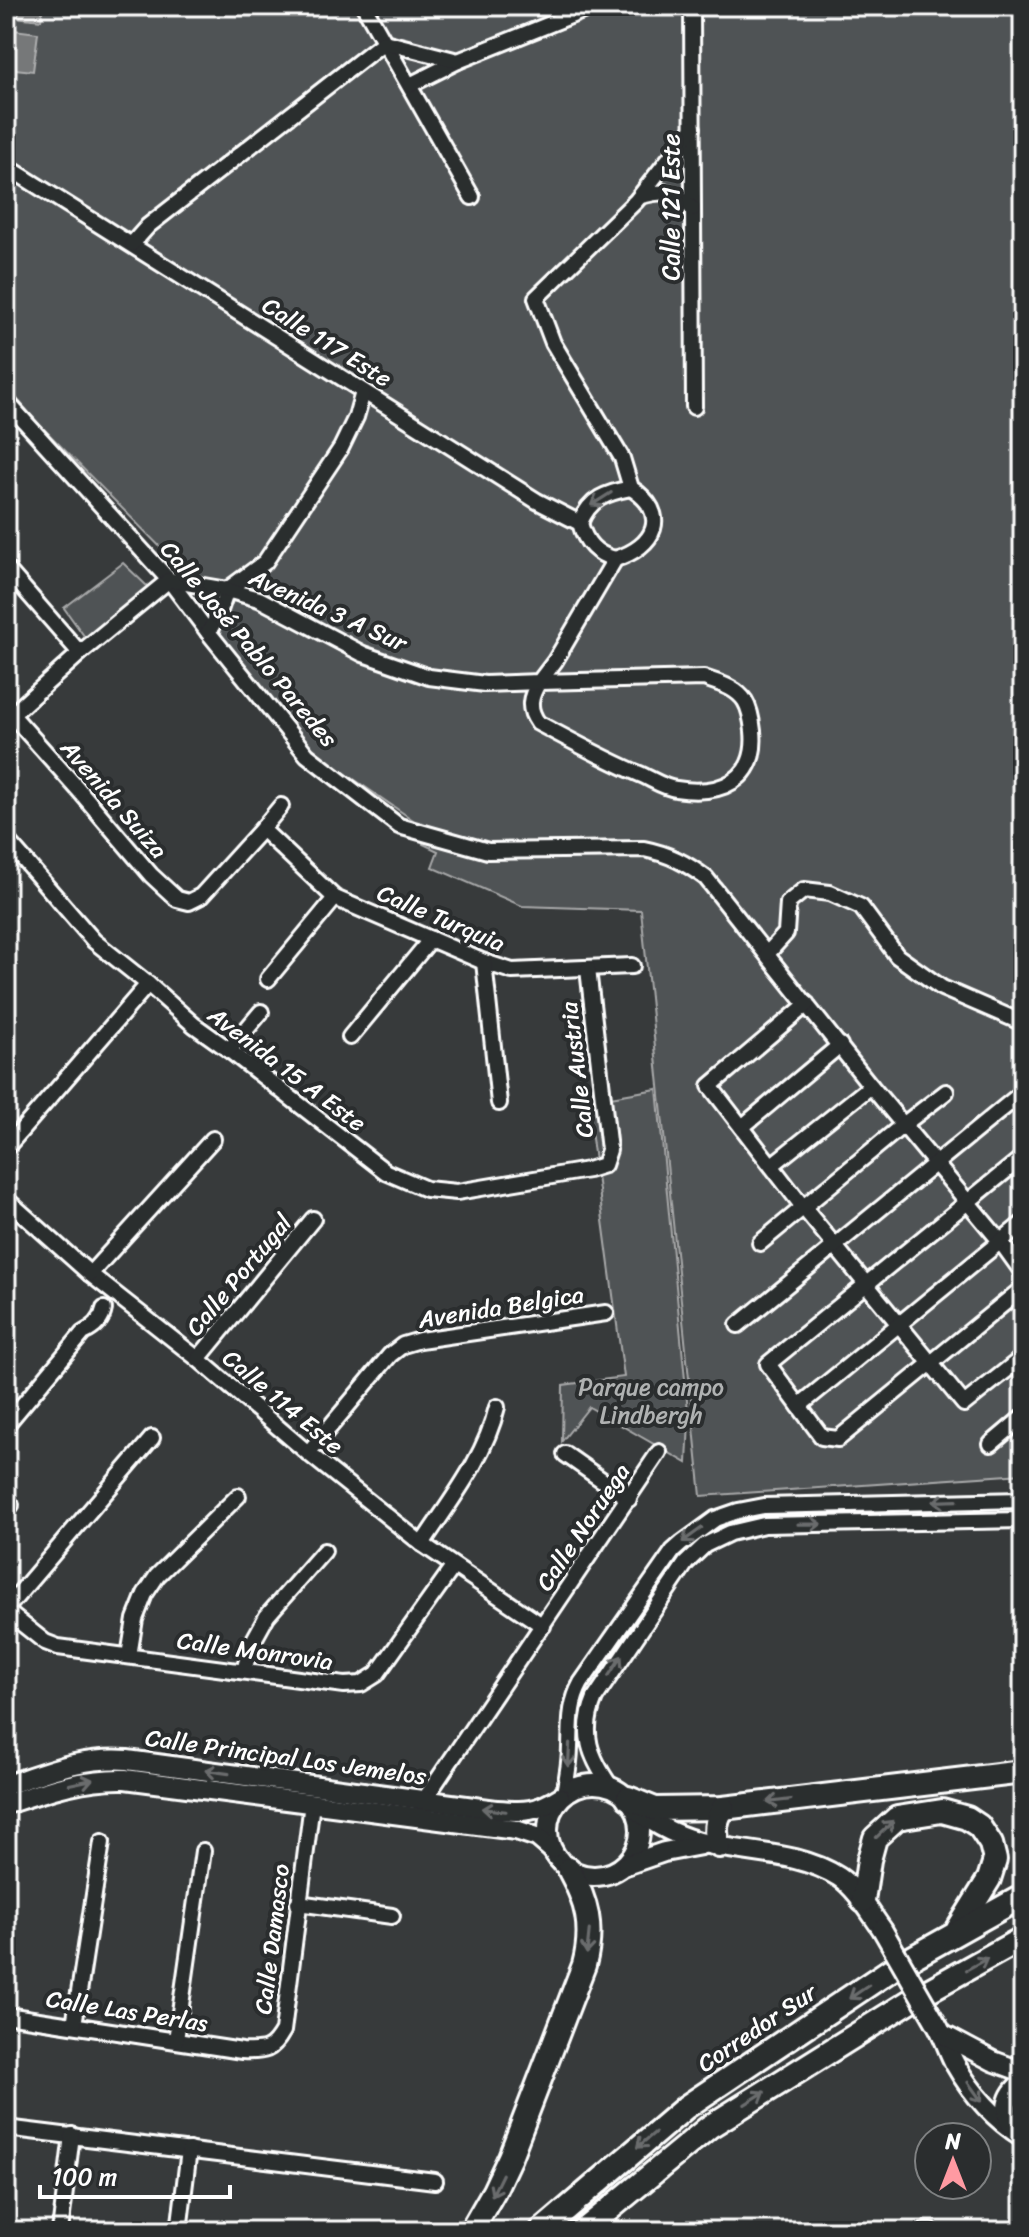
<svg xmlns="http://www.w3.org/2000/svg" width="1029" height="2237" viewBox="0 0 1029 2237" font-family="Sriracha,sans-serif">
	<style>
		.green { fill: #505354; stroke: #a8a9aa; stroke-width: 2 }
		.water { fill: #767879; stroke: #adaeaf; stroke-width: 2 }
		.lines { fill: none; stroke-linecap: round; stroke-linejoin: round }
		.minor-casing { stroke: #fff; stroke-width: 20 }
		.major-casing { stroke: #fff; stroke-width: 24 }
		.highway-casing { stroke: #fff; stroke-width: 28 }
		.minor { stroke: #2a2d2e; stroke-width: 14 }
		.major { stroke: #2a2d2e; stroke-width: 18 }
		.highway { stroke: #2a2d2e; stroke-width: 22 }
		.major-bridge-casing { stroke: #fff; stroke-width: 24; stroke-linecap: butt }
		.major-bridge { stroke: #2a2d2e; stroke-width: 18 }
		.oneway { stroke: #6a6c6d }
		.labels { text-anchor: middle; stroke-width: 8; stroke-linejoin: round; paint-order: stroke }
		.street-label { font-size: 24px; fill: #fff; stroke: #2a2d2e }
		.park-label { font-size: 24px; fill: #b0b2b2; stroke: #2a2d2e }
	</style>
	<rect width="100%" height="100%" fill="#373a3b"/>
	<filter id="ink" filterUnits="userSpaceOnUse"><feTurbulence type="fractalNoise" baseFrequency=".0125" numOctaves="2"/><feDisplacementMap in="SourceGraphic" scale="16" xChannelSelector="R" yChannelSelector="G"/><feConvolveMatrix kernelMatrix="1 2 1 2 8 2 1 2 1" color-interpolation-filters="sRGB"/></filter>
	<g filter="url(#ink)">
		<g class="green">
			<polygon points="6,6 1023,6 1023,1474 701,1496 641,910 522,906 432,867 438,851 423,844 426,829 313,751 223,642 182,569 36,421 6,386"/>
			<polygon points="123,563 148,587 87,640 64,608"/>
			<polygon points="657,1089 689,1421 687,1463 589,1407 562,1441 563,1385 624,1377 587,1101"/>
			<polygon points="450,2221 443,2231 320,2231"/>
		</g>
		<g class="water">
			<polygon points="6,6 43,6 41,20 6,16"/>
			<polygon points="6,29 38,33 33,71 6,68"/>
			<polygon points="1023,162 1023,248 1020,242 1016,178"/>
		</g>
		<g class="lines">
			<g class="minor-casing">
				<g id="minor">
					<polyline points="364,6 472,197"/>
					<polyline points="692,6 694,407"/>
					<polyline points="410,85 458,61 595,6"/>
					<path d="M6,166L537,501L580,523C585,542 595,554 615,559"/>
					<path d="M641,196C668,189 673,191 693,209"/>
					<polyline points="132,244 148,226 384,42 458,61"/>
					<path d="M6,401L169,580L208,632L307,755L399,826L488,851L644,849C669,854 686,863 706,878L871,1086L1000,1241L1023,1273"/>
					<path d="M580,523C590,498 606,493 631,488"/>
					<path d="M615,559C655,547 671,514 631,488L622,458L553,343L536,298L636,201L693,128"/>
					<polyline points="6,568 80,653"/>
					<polyline points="208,632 218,616 227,590 265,562 341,448 356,417 363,392"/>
					<path d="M704,678C718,683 736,687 745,701C750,709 752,722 753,731C758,781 720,796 676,789C665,788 653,780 642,775C606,760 572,741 538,723C527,708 530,697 539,682Z"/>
					<polyline points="12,715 78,789 151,875 177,899 189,902 201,896 262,829 281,806"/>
					<polyline points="6,720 80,653 169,580 227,590 259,599 363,654 429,677 485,684 539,682 555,661 615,559"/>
					<polyline points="262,829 335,898 484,962 512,971 632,966"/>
					<polyline points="6,839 94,941 148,984 194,1025 229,1050 386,1172 426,1189 457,1192 588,1170 604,1165 609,1150 588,969"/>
					<polyline points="767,954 786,933 788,903 804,890 830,893 861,907 897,956 942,988 1023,1023"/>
					<polyline points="484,962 499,1103"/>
					<polyline points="268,979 335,898"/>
					<polyline points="807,1004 710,1086 803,1207 964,1404 1023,1357"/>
					<polyline points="350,1037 431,939"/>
					<polyline points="229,1050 261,1012"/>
					<polyline points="742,1127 840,1045"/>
					<polyline points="6,1148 148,984"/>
					<polyline points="1023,1157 768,1364 822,1437 838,1439 1023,1288"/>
					<polyline points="772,1165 871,1086"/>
					<polyline points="6,1199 90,1274 198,1359 308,1453 422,1544 543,1626"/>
					<polyline points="760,1243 903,1125 946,1092"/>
					<polyline points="90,1274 213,1139"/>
					<polyline points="738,1325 1023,1092"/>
					<polyline points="198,1359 313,1219"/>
					<polyline points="799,1406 1023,1223"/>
					<path d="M6,1425L83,1333C94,1328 102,1321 104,1309"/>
					<polyline points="991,1444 1023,1417"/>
					<polyline points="308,1453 390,1355 403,1345 420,1340 606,1313"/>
					<polyline points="565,1454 629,1499"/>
					<polyline points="6,1501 11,1505"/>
					<path d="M422,1544C450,1501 485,1458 497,1407"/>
					<polyline points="6,1609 152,1438"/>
					<polyline points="6,1611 45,1642 58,1647 344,1685 361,1684 377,1674 453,1567"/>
					<polyline points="129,1656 135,1619 145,1594 157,1576 238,1496"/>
					<polyline points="244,1671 251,1645 267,1616 324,1551"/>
					<path d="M611,1787C590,1757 580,1733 595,1698L686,1563L705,1545L730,1533L764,1525L1023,1520"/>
					<path d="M564,1793C567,1778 570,1763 570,1747C571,1723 569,1705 581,1683L673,1551L682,1543L715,1519L738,1511L764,1506L1023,1500"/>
					<polyline points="423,1807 424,1800 659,1452"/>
					<polyline points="298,1903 392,1916"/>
					<path d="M6,2015L242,2051C265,2052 272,2051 283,2031L312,1803"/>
					<polyline points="74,2025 102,1842"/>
					<polyline points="176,2040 203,1851"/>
					<polyline points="6,2128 435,2181"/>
					<polyline points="60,2231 72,2135"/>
					<polyline points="179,2231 189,2150"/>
					<polyline points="924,2231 932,2231"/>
				</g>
			</g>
			<g class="major-casing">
				<g id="major">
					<circle cx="594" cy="1830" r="46"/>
					<path d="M6,1785C49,1771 81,1757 127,1760L496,1810C524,1812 535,1813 560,1797"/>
					<path d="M6,1804C46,1791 82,1778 125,1779L516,1830L537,1837L551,1849"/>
					<path d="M636,1810C658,1827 681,1838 708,1844C751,1854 800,1852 839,1877C857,1889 869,1911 882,1929"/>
					<polyline points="626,1865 664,1852 701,1845"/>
					<path d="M936,2023C944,2036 948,2051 955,2064C972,2094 994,2119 1023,2137"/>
					<polyline points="942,2034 993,2061 1023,2072"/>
					<path d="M1015,2131C1002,2114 1005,2095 1023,2082"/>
				</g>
			</g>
			<g class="highway-casing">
				<g id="highway">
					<polyline points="628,1798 655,1809 723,1808 1023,1772"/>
					<path d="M719,1846C714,1832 715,1821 723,1808"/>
					<polyline points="863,1901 869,1860 875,1838 897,1818 942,1811 967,1818 979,1826 991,1844 995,1860 989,1879 958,1929"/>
					<path d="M471,2231L494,2191L510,2157L584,1965C594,1927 587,1902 569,1869"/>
					<polyline points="541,2231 686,2107 892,1969 1023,1896"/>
					<polyline points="583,2231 709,2127 915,1998 1023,1938"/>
				</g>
			</g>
			<use href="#minor" class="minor"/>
			<use href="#major" class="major"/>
			<use href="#highway" class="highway"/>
			<g class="major-bridge-casing">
				<polyline id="major-bridge" points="882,1929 936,2023"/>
			</g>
			<use href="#major-bridge" class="major-bridge"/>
		</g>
		<defs><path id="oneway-shaft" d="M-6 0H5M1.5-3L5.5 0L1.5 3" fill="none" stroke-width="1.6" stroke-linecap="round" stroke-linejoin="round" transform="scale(2)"/></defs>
		<g class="oneway">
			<use href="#oneway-shaft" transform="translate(601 499) rotate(148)"/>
			<use href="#oneway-shaft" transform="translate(945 1501) rotate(178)"/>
			<use href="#oneway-shaft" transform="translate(810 1524) rotate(-1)"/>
			<use href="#oneway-shaft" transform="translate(692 1535) rotate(144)"/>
			<use href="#oneway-shaft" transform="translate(615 1666) rotate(-57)"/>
			<use href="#oneway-shaft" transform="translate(569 1755) rotate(93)"/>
			<use href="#oneway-shaft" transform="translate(217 1772) rotate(-172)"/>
			<use href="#oneway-shaft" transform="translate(81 1782) rotate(-12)"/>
			<use href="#oneway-shaft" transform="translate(779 1801) rotate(173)"/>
			<use href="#oneway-shaft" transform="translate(494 1810) rotate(-174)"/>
			<use href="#oneway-shaft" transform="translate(885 1829) rotate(-44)"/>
			<use href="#oneway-shaft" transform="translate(588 1942) rotate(96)"/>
			<use href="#oneway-shaft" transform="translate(977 1964) rotate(-29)"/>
			<use href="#oneway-shaft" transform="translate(859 1992) rotate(146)"/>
			<use href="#oneway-shaft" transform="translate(975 2092) rotate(54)"/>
			<use href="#oneway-shaft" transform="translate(755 2098) rotate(-32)"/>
			<use href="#oneway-shaft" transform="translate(646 2140) rotate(140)"/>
			<use href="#oneway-shaft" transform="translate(497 2185) rotate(116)"/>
		</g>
	</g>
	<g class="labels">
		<g class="street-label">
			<text transform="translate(671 207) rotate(-90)" y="8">Calle 121 Este</text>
			<text transform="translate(327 342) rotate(32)" y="8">Calle 117 Este</text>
			<text transform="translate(328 610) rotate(24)" y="8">Avenida 3 A Sur</text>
			<text transform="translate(249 644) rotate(50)" y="8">Calle José Pablo Paredes</text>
			<text transform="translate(114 799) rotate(49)" y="8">Avenida Suiza</text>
			<text transform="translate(441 918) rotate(23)" y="8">Calle Turquia</text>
			<text transform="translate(287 1069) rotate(37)" y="8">Avenida 15 A Este</text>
			<text transform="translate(577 1070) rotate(-97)" y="8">Calle Austria</text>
			<text transform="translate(239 1275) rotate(-50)" y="8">Calle Portugal</text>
			<text transform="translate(501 1307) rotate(-9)" y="8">Avenida Belgica</text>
			<text transform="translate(283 1402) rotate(40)" y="8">Calle 114 Este</text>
			<text transform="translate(583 1527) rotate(-56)" y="8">Calle Noruega</text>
			<text transform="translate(255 1651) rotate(8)" y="8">Calle Monrovia</text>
			<text transform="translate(286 1757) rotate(8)" y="8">Calle Principal Los Jemelos</text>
			<text transform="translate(272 1939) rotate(-83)" y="8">Calle Damasco</text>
			<text transform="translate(127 2011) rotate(9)" y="8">Calle Las Perlas</text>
			<text transform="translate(757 2028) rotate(-34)" y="8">Corredor Sur</text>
		</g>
		<g class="park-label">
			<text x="651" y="1395">Parque campo<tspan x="651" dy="28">Lindbergh</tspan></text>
		</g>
	</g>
	<rect width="1029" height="2237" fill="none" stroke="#2a2d2e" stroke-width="32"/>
	<rect x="16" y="16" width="997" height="2205" fill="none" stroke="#fff" stroke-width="3" filter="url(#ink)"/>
	<g transform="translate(953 2161)"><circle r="38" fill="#2a2d2e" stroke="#7f8182" stroke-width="2"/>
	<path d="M0-6L14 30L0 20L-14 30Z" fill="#ff9aa2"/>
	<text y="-12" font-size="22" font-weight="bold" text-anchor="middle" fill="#ffffff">N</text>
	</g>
	<path d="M40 2185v12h190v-12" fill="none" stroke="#ffffff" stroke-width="4"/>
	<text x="52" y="2185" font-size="24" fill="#ffffff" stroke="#2a2d2e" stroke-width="6" paint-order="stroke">100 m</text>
</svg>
